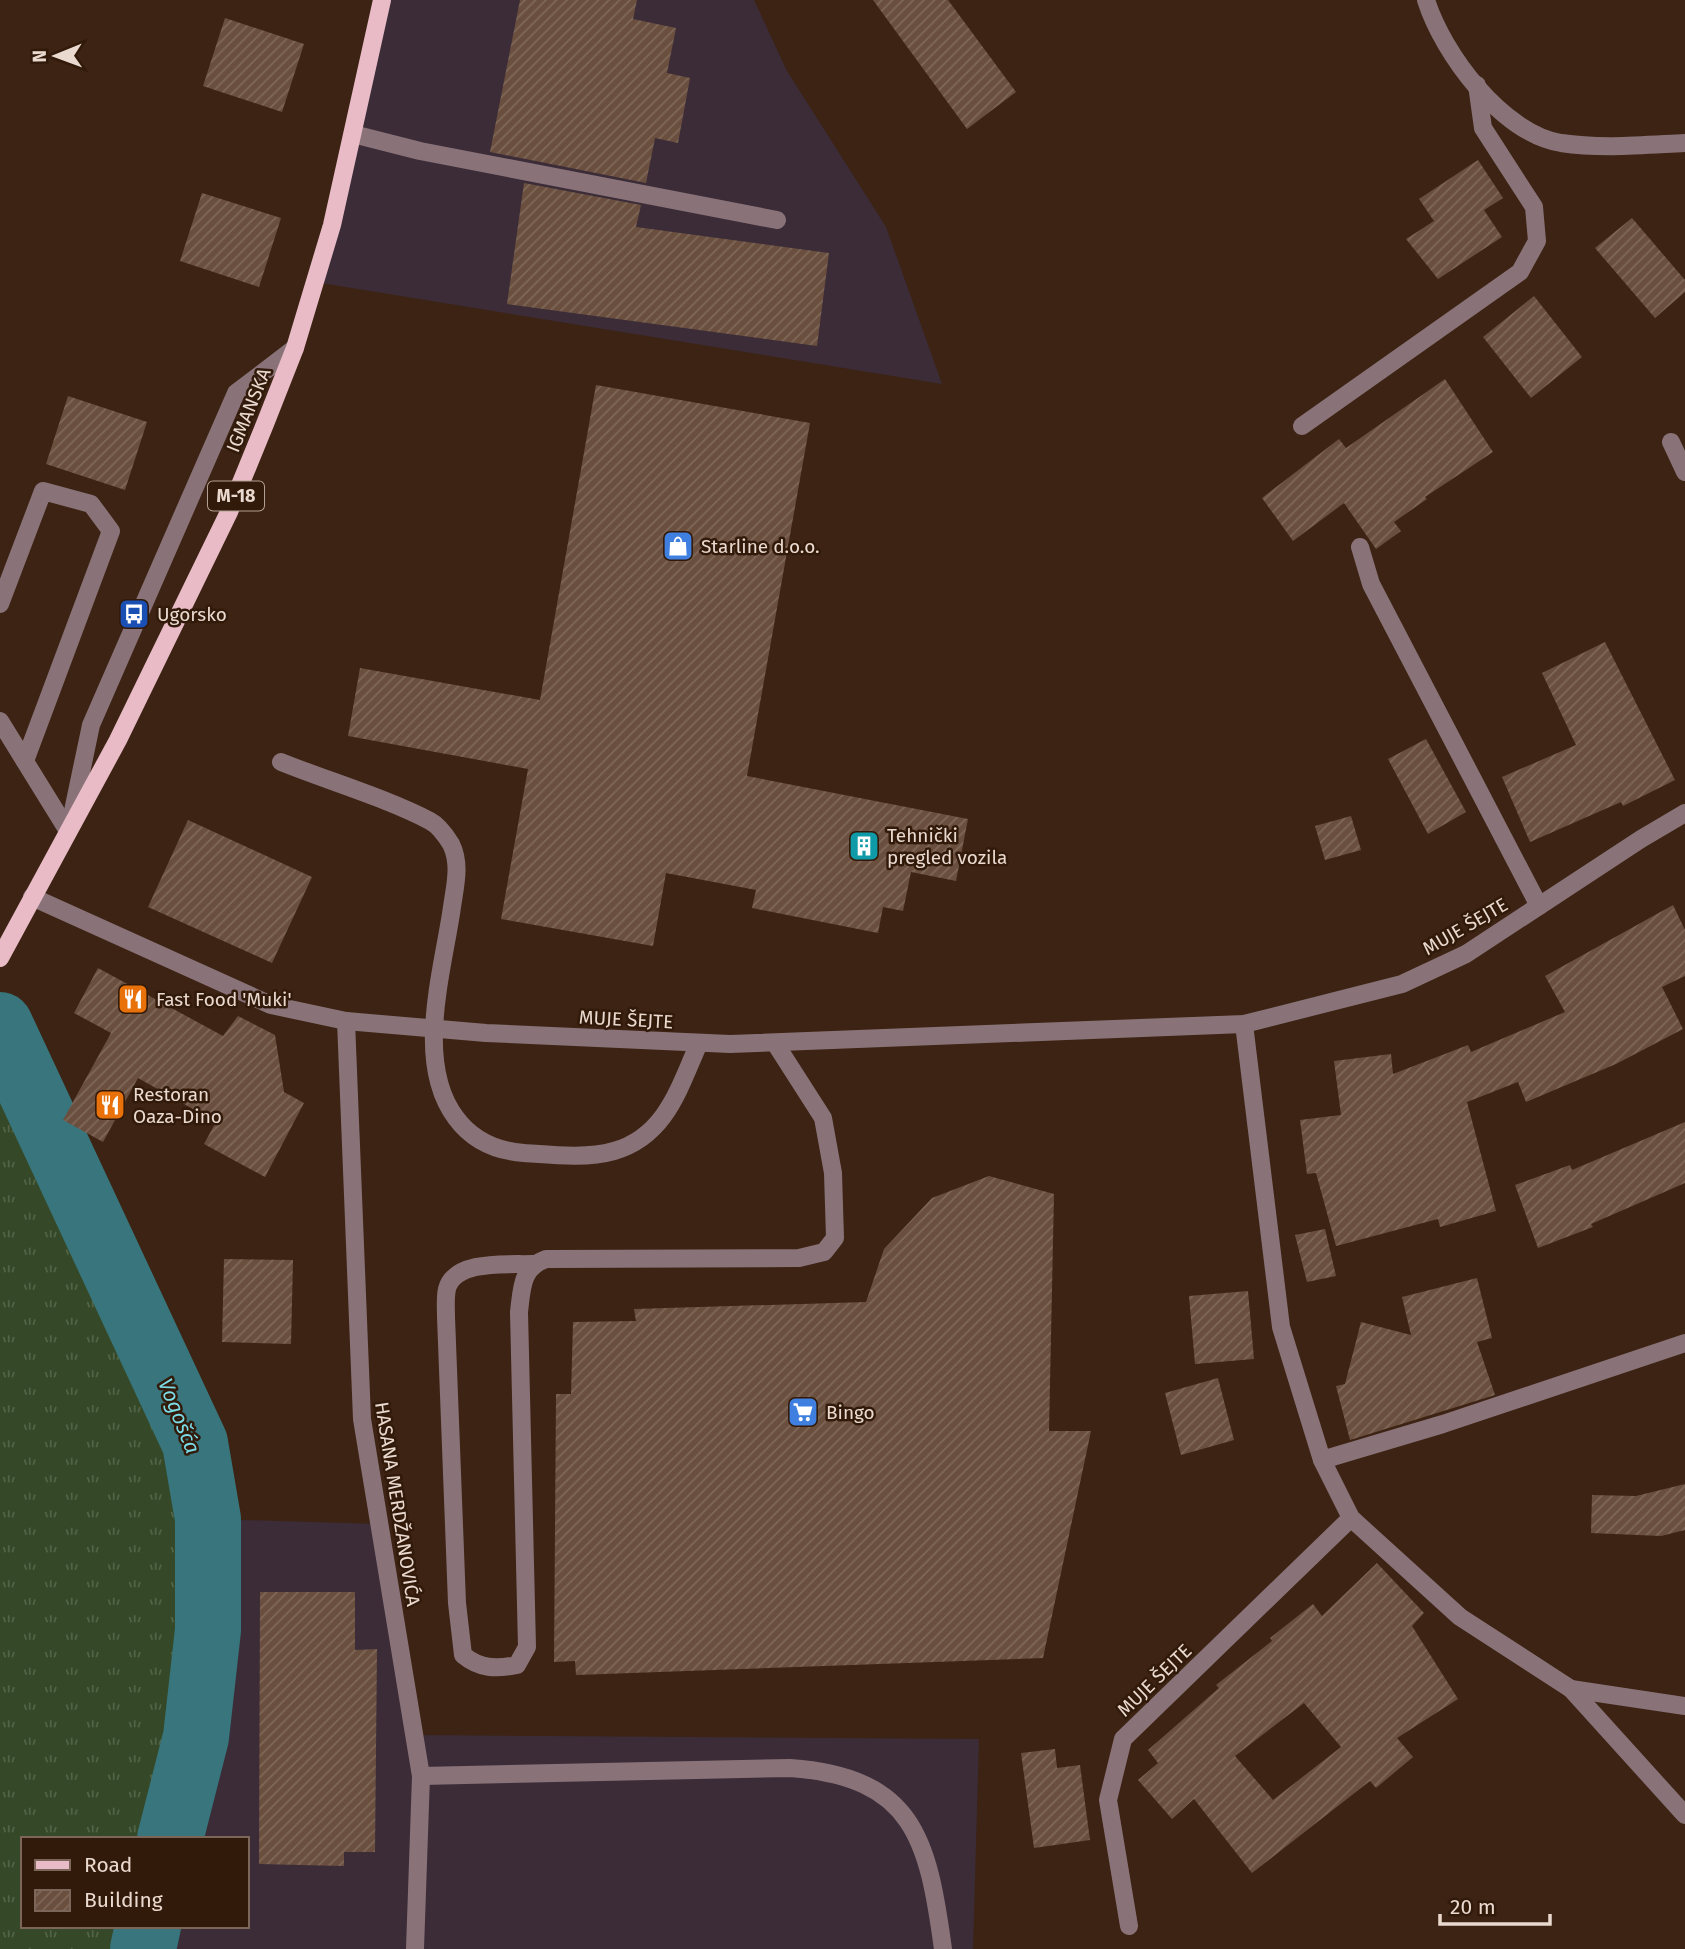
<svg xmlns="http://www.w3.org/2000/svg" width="1685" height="1949" viewBox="0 0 1685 1949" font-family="'Fira Sans',sans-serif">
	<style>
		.industrial { fill: #3b2c38 }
		.grass { fill: url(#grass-tufts) }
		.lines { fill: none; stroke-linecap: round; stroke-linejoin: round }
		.river { stroke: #38757c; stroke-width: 66 }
		.building { fill: url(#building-hatch); fill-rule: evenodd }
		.minor { stroke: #897378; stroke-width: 18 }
		.major { stroke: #e8bbc6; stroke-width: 18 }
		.labels { text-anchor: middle; stroke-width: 5; stroke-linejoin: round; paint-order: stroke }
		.shield { fill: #321a0a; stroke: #b3a094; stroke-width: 2 }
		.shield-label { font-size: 18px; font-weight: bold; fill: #ead9cf }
		.street-label { font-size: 19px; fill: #ead9cf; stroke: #321a0a }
		.poi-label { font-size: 19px; fill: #ead9cf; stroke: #321a0a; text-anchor: start }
		.water-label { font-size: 21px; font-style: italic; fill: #7bdce8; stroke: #321a0a }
	</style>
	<defs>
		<pattern id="grass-tufts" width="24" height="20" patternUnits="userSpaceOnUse" patternTransform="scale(1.75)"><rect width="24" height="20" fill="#354928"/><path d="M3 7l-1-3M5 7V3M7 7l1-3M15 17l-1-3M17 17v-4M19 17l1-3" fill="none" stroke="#526346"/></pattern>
		<pattern id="building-hatch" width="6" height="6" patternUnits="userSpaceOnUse" patternTransform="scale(1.75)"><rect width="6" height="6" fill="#6a4f3e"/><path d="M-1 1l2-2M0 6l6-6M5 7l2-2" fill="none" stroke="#7f6859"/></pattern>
	</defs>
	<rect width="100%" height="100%" fill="#3c2313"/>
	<g class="industrial">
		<polygon points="377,0 754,0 787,71 886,227 942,384 315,282"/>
		<polygon points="208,1519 379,1524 414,1735 979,1739 973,1949 143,1949 148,1926 247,1926 247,1839 170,1839 196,1737 208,1630"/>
	</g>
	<polygon class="grass" points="0,1025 195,1443 208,1519 208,1630 196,1737 170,1839 23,1839 23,1926 148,1926 143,1949 0,1949"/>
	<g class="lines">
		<g class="river">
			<polyline points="0,1025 195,1443 208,1519 208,1630 196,1737 170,1839"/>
			<polyline points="143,1949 148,1926"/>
		</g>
	</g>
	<g class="building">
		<polygon points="520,0 637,0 633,19 676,28 667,73 690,78 678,143 655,138 646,183 490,152"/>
		<polygon points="873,0 948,0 1016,92 967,129"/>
		<polygon points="225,18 304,44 282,112 203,86"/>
		<polygon points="1478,160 1503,198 1484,210 1502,237 1438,279 1406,239 1434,221 1419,199"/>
		<polygon points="524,183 641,205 636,227 829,253 817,346 507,304"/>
		<polygon points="202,193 281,218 259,287 180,261"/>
		<polygon points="1632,218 1685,280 1685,292 1655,318 1595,248"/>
		<polygon points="1534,296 1582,357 1531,398 1483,337"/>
		<polygon points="1445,379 1493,452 1425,497 1427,499 1394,522 1401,531 1376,549 1344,503 1293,541 1262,498 1339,439 1346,448"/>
		<polygon points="596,385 810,423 747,776 968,819 956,881 911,872 903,911 883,907 878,933 752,908 756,890 666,873 653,946 501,919 528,769 348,736 360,668 540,700"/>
		<polygon points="68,396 147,422 125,490 46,464"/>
		<polygon points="1605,642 1675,780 1623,806 1621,802 1530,842 1502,777 1576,745 1542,673"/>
		<polygon points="1426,739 1466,812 1428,834 1388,759"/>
		<polygon points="1351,816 1361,850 1325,860 1315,826"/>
		<polygon points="188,820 312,877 272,963 148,907"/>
		<polygon points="1673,905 1685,930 1685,976 1662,987 1683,1029 1616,1064 1526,1102 1518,1082 1467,1102 1496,1211 1440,1227 1438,1219 1336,1246 1316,1173 1307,1174 1300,1120 1341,1115 1334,1061 1391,1054 1393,1074 1468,1045 1471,1052 1565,1012 1545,976"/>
		<polygon points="98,968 223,1036 238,1016 275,1035 284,1092 304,1103 265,1177 204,1144 216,1122 138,1078 103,1142 63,1120 111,1033 74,1013"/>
		<polygon points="1685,1122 1685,1183 1591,1224 1593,1227 1538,1248 1515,1185 1570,1165 1572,1170"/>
		<polygon points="989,1176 1054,1194 1049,1431 1091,1431 1043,1658 576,1675 575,1661 554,1662 556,1394 571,1394 573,1322 636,1321 634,1309 866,1302 884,1249 932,1198"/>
		<polygon points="1325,1229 1336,1276 1307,1282 1295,1235"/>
		<polygon points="224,1259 293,1260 291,1344 222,1342"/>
		<polygon points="1477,1278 1492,1338 1477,1342 1495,1395 1350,1440 1336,1386 1345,1384 1361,1322 1411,1335 1402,1297"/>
		<polygon points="1248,1291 1254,1359 1195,1364 1189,1296"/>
		<polygon points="1218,1378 1234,1440 1181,1455 1165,1393"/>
		<polygon points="1685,1484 1685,1530 1661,1536 1591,1533 1592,1495 1636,1496"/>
		<path d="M1377,1563L1424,1613L1412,1626L1458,1699L1397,1738L1413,1757L1376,1788L1370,1781L1252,1873L1194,1799L1172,1819L1138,1780L1158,1763L1148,1750L1219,1688L1216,1685L1272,1641L1270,1638L1313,1604L1322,1616ZM1304,1703L1341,1747L1273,1800L1235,1756Z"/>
		<polygon points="260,1592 355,1592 355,1650 377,1649 375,1852 344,1852 344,1866 259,1864"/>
		<polygon points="1055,1749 1057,1768 1080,1765 1090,1840 1034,1848 1021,1753"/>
	</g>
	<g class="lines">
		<g class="minor">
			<path d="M1426,0C1443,54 1502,133 1561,143C1602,149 1644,145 1685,143"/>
			<polyline points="353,134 420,151 777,220"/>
			<polyline points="1302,426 1520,272 1537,241 1534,207 1483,128 1477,85"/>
			<polyline points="1671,442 1685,472"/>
			<polyline points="1360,547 1371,584 1539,906"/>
			<polyline points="0,604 43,491 91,504 111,531 25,761"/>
			<polyline points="0,721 68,831"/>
			<path d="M281,762C328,781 386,798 430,821C438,825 446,836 451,844C461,864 455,886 452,907C443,971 414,1062 456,1118C473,1141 496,1151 524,1153C553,1155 586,1159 614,1151C666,1136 679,1088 699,1043"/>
			<polyline points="70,825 91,725 236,393 295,348"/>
			<polyline points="32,897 271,1005 346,1021 486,1033 730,1044 1244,1024 1402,984 1466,954 1641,839 1685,813"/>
			<polyline points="346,1021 362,1419 421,1776 415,1949"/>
			<polyline points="1244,1024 1281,1327 1322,1460 1351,1518 1460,1617 1571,1689 1685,1706"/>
			<path d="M533,1264C509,1265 455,1259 447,1289C445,1298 446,1309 446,1317L457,1603L463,1655C480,1669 496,1669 517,1665L527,1647L519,1312C522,1288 521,1268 546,1259L799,1258L824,1252L835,1238L833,1173L823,1118L775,1043"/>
			<polyline points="1322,1460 1443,1424 1685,1343"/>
			<polyline points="1571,1689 1685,1815"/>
			<path d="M421,1776L790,1768C914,1777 928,1839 943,1949"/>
			<polyline points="1129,1926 1108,1800 1123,1739 1351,1518"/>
		</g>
		<polyline class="major" points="0,958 118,740 229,512 265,424 295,348 332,225 382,0"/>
	</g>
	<defs>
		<g id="shop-square" transform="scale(1.575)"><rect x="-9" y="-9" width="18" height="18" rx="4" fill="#3f7fe0" stroke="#321a0a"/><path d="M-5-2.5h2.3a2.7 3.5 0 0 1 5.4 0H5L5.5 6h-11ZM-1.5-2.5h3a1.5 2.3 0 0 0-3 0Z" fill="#fff"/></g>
		<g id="bus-square" transform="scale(1.575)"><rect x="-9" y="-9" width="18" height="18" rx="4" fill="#1a4fb4" stroke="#321a0a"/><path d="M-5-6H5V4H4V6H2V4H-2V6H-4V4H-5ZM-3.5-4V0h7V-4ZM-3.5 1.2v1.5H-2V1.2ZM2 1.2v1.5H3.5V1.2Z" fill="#fff"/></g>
		<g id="building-square" transform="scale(1.575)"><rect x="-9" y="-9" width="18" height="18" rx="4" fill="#0f9aa8" stroke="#321a0a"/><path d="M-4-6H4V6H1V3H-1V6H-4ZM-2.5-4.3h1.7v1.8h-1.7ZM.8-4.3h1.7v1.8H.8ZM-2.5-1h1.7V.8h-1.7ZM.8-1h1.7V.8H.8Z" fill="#fff"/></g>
		<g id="restaurant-square" transform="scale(1.575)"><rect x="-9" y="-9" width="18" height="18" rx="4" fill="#e8710a" stroke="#321a0a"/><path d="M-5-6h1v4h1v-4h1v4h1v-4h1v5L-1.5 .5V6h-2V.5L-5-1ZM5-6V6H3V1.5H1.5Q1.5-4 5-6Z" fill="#fff"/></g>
		<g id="supermarket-square" transform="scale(1.575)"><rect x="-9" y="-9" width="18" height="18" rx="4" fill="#3f7fe0" stroke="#321a0a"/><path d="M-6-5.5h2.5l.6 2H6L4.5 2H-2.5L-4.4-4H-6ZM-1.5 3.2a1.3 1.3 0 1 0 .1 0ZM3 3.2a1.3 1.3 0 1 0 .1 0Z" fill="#fff"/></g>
	</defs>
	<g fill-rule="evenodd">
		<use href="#shop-square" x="678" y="546"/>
		<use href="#bus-square" x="134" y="614"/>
		<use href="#building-square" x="864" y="846"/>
		<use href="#restaurant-square" x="133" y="999"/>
		<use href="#restaurant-square" x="110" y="1105"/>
		<use href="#supermarket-square" x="803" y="1412"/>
	</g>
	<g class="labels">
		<rect class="shield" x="208" y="481.5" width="56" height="29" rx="5"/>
		<g class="shield-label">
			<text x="236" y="502">M-18</text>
		</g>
		<g class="street-label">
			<text transform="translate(248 410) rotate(-68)" y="7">IGMANSKA</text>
			<text transform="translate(1465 926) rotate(-30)" y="7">MUJE ŠEJTE</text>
			<text transform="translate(626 1019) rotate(3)" y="7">MUJE ŠEJTE</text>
			<text transform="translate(398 1504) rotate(81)" y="7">HASANA MERDŽANOVIĆA</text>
			<text transform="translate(1154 1680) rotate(-44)" y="7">MUJE ŠEJTE</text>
		</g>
		<g class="poi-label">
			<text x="701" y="553">Starline d.o.o.</text>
			<text x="157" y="621">Ugorsko</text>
			<text x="887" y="842">Tehnički<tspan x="887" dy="22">pregled vozila</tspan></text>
			<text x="156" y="1006">Fast Food 'Muki'</text>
			<text x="133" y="1101">Restoran<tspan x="133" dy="22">Oaza-Dino</tspan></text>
			<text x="826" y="1419">Bingo</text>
		</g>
		<g class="water-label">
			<text transform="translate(179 1416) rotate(68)" y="7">Vogošća</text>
		</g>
	</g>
	<rect x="21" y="1837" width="228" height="91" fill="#321a0a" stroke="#7c6659" stroke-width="2"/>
	<rect x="35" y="1860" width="35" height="10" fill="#e8bbc6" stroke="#7c6659" stroke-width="2"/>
	<text x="84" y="1872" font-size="21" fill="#ead9cf">Road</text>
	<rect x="35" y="1890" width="35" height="21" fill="url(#building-hatch)" stroke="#7c6659" stroke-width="2"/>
	<text x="84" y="1907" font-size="21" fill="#ead9cf">Building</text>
	<g transform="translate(56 56) rotate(269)" stroke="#321a0a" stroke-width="5" paint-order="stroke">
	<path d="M0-5L12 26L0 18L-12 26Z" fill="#ead9cf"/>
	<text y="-10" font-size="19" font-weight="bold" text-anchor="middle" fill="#ead9cf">N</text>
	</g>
	<path d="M1440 1914v10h110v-10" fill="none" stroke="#ead9cf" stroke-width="3.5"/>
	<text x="1450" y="1914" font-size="21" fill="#ead9cf" stroke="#321a0a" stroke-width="5" paint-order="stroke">20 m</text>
</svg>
